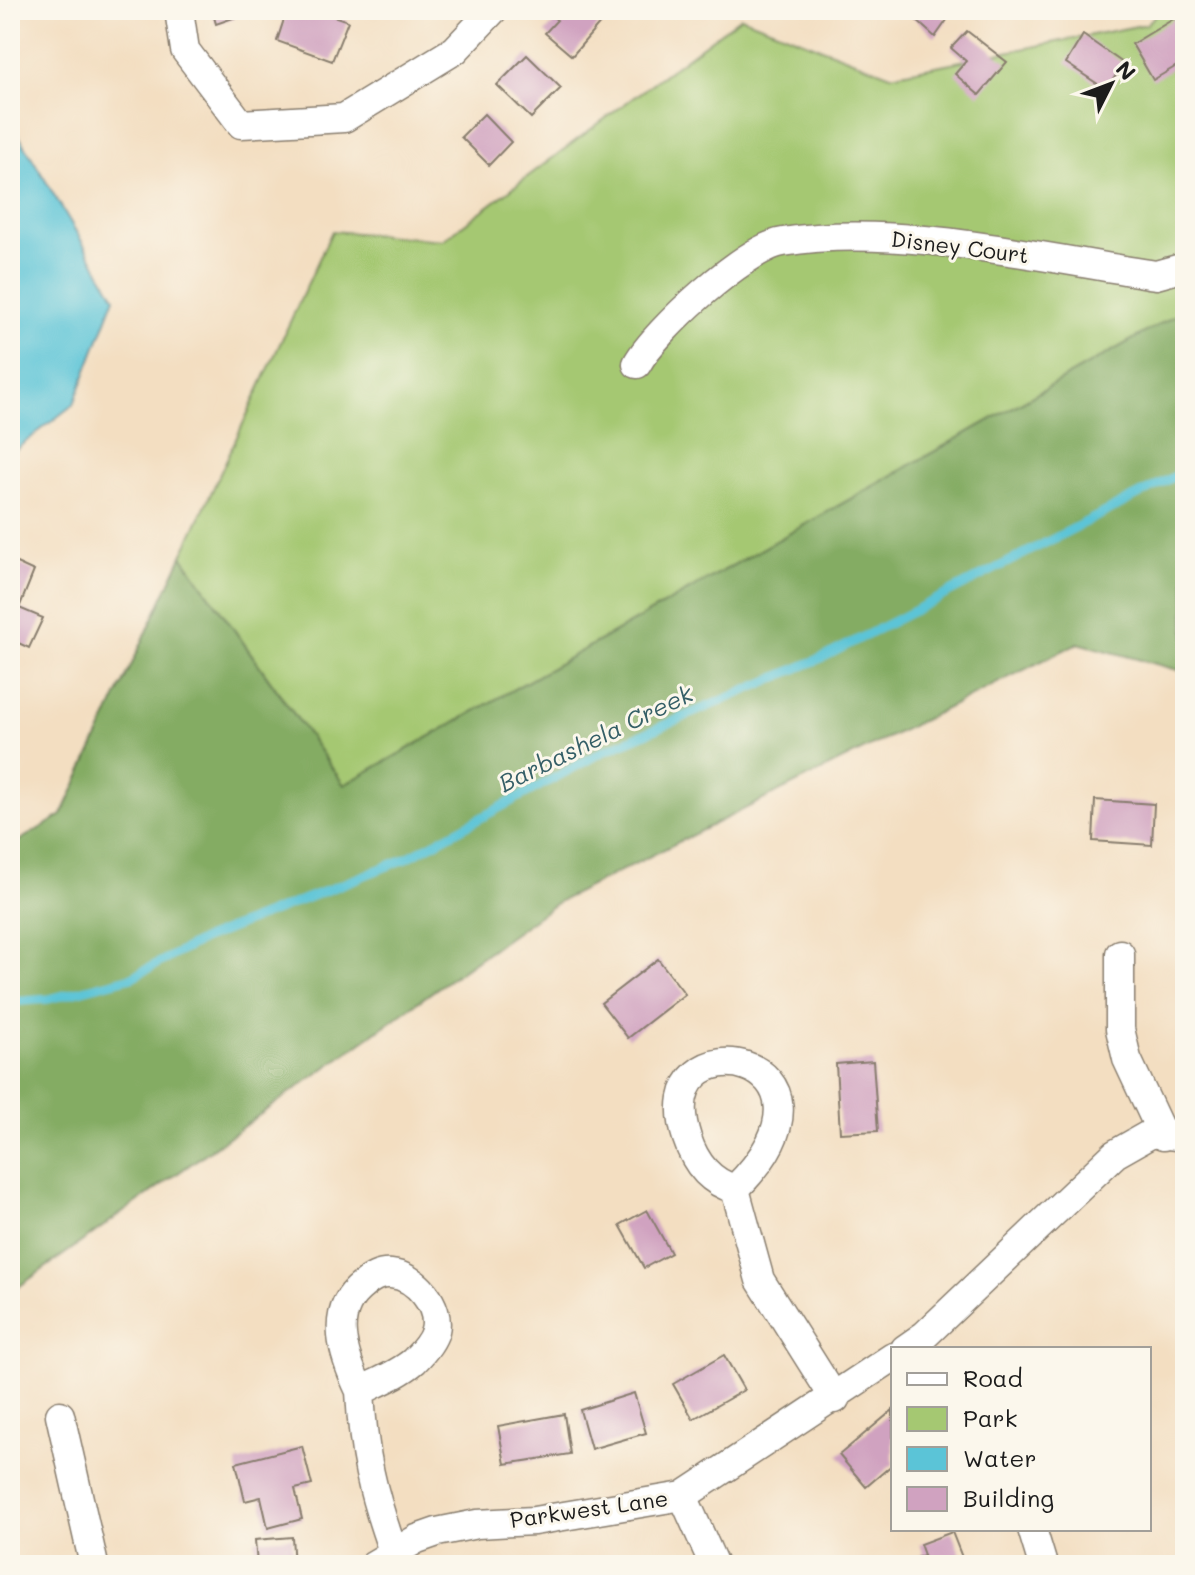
<svg xmlns="http://www.w3.org/2000/svg" width="1195" height="1575" viewBox="0 0 1195 1575" font-family="Mali,sans-serif">
	<style>
		.green { fill: #a5c872; stroke: #607247; stroke-width: 2 }
		.forest { fill: #84ac64; stroke: #506440; stroke-width: 2 }
		.water { fill: #5bc4d7; stroke: #3c707a; stroke-width: 2 }
		.lines { fill: none; stroke-linecap: round; stroke-linejoin: round }
		.stream { stroke: #5bc4d7; stroke-width: 9 }
		.building { fill: #d0a2c0 }
		.street-casing { stroke: #887d6e; stroke-width: 31 }
		.street { stroke: #fff; stroke-width: 28 }
		.labels { text-anchor: middle; stroke-width: 6; stroke-linejoin: round; paint-order: stroke }
		.street-label { font-size: 22px; fill: #1c1c1c; stroke: #fbf7ec }
		.water-label { font-size: 24px; font-style: italic; fill: #355f67; stroke: #fbf7ec }
	</style>
	<rect width="100%" height="100%" fill="#fbf7ec"/>
	<filter id="ink" filterUnits="userSpaceOnUse"><feTurbulence type="fractalNoise" baseFrequency=".0125" numOctaves="2"/><feDisplacementMap in="SourceGraphic" scale="16" xChannelSelector="R" yChannelSelector="G"/><feConvolveMatrix kernelMatrix="1 2 1 2 8 2 1 2 1" color-interpolation-filters="sRGB"/></filter>
	<filter id="wash" filterUnits="userSpaceOnUse"><feTurbulence type="fractalNoise" baseFrequency=".006" numOctaves="4" result="noise"/><feDisplacementMap in="SourceGraphic" scale="32" xChannelSelector="R" yChannelSelector="G"/><feGaussianBlur stdDeviation="1.8" result="paint"/><feColorMatrix in="noise" values="0 0 0 0 0 0 0 0 0 0 0 0 0 0 0 0 0 1.4 0 .05"/><feComposite in="paint" operator="in"/></filter>
	<g filter="url(#wash)">
		<rect width="100%" height="100%" fill="#f3dec1"/>
		<polygon class="green" points="1160,10 1185,10 1185,310 344,785 182,556 332,231 443,240 741,17 891,75 1147,24"/>
		<polygon class="forest" points="1185,310 1185,672 1078,643 558,902 10,1293 10,846 62,815 182,556 344,785"/>
		<polygon class="water" points="10,121 115,297 74,404 10,454"/>
		<g class="lines">
			<polyline class="stream" points="10,1002 49,999 132,977 202,940 405,859 604,751 826,656 1185,471"/>
		</g>
		<g id="blocks">
			<g class="building">
				<polygon points="212,10 256,10 216,24"/>
				<polygon points="287,10 316,10 348,21 332,61 277,41"/>
				<polygon points="545,10 601,10 607,15 572,56 545,33 557,20"/>
				<polygon points="905,10 935,10 947,20 935,37"/>
				<polygon points="1180,15 1185,23 1185,61 1153,80 1132,44"/>
				<polygon points="967,31 1007,62 979,95 955,74 966,61 951,48"/>
				<polygon points="1083,35 1123,63 1107,90 1066,63"/>
				<polygon points="527,55 561,88 531,118 497,85"/>
				<polygon points="484,114 511,142 489,165 461,137"/>
				<polygon points="10,560 34,571 19,608 43,618 29,648 10,639"/>
				<polygon points="1095,800 1154,804 1152,845 1093,841"/>
				<polygon points="658,959 685,994 628,1038 601,1003"/>
				<polygon points="873,1061 878,1131 840,1133 836,1064"/>
				<polygon points="647,1210 671,1253 644,1268 620,1225"/>
				<polygon points="724,1355 744,1390 693,1419 673,1384"/>
				<polygon points="634,1393 646,1433 591,1449 580,1410"/>
				<polygon points="893,1410 893,1464 866,1487 839,1455"/>
				<polygon points="564,1414 570,1454 505,1464 498,1426"/>
				<polygon points="302,1446 312,1485 295,1489 302,1519 268,1528 261,1497 245,1501 236,1463"/>
				<polygon points="952,1532 965,1565 912,1565 910,1560 924,1555 920,1544"/>
				<polygon points="292,1537 294,1565 257,1565 255,1540"/>
			</g>
		</g>
	</g>
	<g filter="url(#ink)">
		<use href="#blocks" fill-opacity="0" stroke="#887d6e" stroke-width="2"/>
		<g class="lines">
			<g class="street-casing">
				<g id="street">
					<polyline points="179,10 185,50 241,124 344,118 455,50 493,10"/>
					<path d="M637,364C655,331 745,248 783,242C895,223 1043,258 1156,275L1185,267"/>
					<polyline points="1120,954 1120,1029 1127,1059 1163,1136"/>
					<path d="M735,1189C710,1182 695,1163 687,1138C646,1012 870,1055 735,1189L760,1280L835,1399"/>
					<polyline points="905,1349 925,1335 1115,1154 1152,1133 1185,1137"/>
					<path d="M360,1391C344,1357 327,1312 363,1285C371,1278 379,1273 391,1274C416,1276 441,1306 435,1331C432,1342 422,1353 414,1361C399,1374 378,1382 360,1391C363,1454 372,1492 393,1551"/>
					<polyline points="60,1415 94,1565"/>
					<polyline points="683,1496 714,1565"/>
					<polyline points="1032,1529 1043,1565"/>
					<polyline points="373,1565 417,1539 437,1532 477,1524 534,1521 683,1496 893,1357"/>
				</g>
			</g>
			<use href="#street" class="street"/>
		</g>
	</g>
	<g class="labels">
		<g class="street-label">
			<text transform="translate(960 247) rotate(7)" y="8">Disney Court</text>
			<text transform="translate(589 1509) rotate(-8)" y="8">Parkwest Lane</text>
		</g>
		<g class="water-label">
			<text transform="translate(596 739) rotate(-26)" y="8">Barbashela Creek</text>
		</g>
	</g>
	<rect width="1195" height="1575" fill="none" stroke="#fbf7ec" stroke-width="40"/>
	<rect x="891" y="1347" width="260" height="184" fill="#fbf7ec" stroke="#a29f99" stroke-width="2"/>
	<rect x="907" y="1373" width="40" height="12" fill="#ffffff" stroke="#a29f99" stroke-width="2"/>
	<text x="963" y="1387" font-size="24" fill="#1c1c1c">Road</text>
	<rect x="907" y="1407" width="40" height="24" fill="#a5c872" stroke="#a29f99" stroke-width="2"/>
	<text x="963" y="1427" font-size="24" fill="#1c1c1c">Park</text>
	<rect x="907" y="1447" width="40" height="24" fill="#5bc4d7" stroke="#a29f99" stroke-width="2"/>
	<text x="963" y="1467" font-size="24" fill="#1c1c1c">Water</text>
	<rect x="907" y="1487" width="40" height="24" fill="#d0a2c0" stroke="#a29f99" stroke-width="2"/>
	<text x="963" y="1507" font-size="24" fill="#1c1c1c">Building</text>
	<g transform="translate(1111 84) rotate(48)" stroke="#fbf7ec" stroke-width="6" paint-order="stroke">
	<path d="M0-6L14 30L0 20L-14 30Z" fill="#1c1c1c"/>
	<text y="-12" font-size="22" font-weight="bold" text-anchor="middle" fill="#1c1c1c">N</text>
	</g>
</svg>
